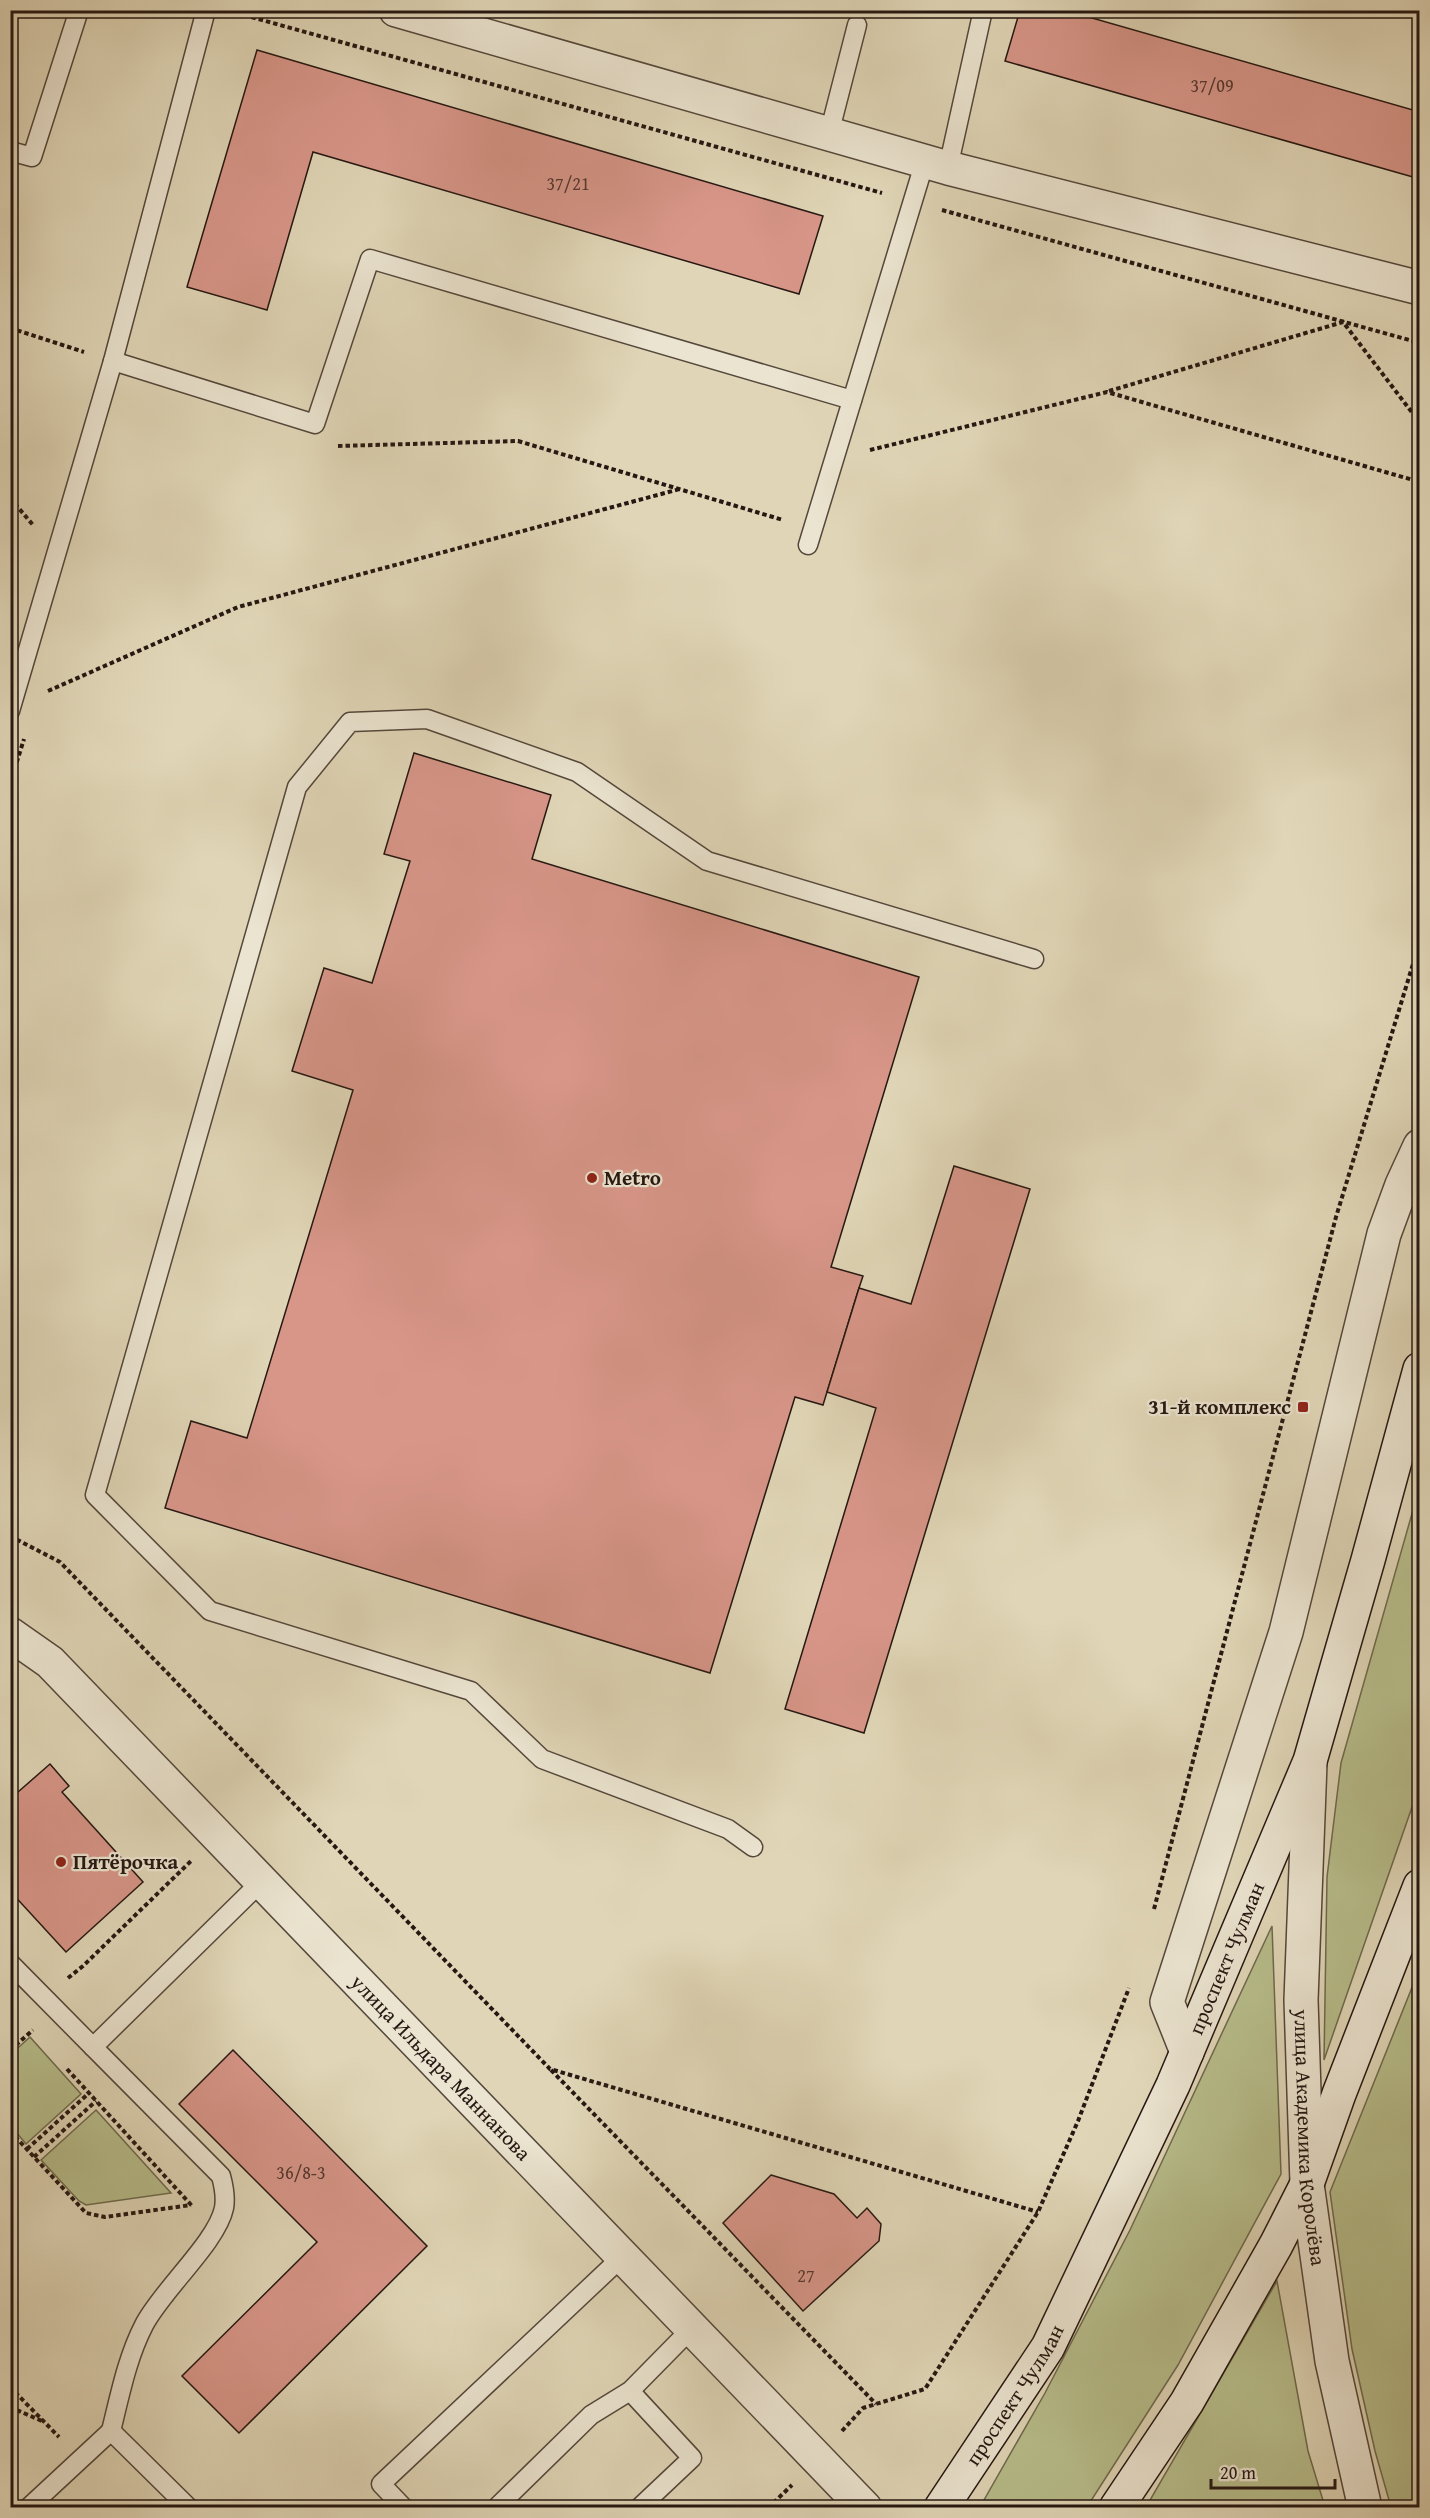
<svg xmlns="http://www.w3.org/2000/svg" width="1430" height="2518" viewBox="0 0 1430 2518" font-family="'Gentium Book Plus',serif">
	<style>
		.green { fill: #b7bd8b; stroke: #6e6a4e; stroke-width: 1.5 }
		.building { fill: #d89689; stroke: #251712; stroke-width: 1.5 }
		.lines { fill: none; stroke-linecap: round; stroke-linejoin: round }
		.service-casing { stroke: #54473b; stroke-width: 21 }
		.minor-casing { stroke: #54473b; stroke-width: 36 }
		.tertiary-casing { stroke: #54473b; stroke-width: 36 }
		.secondary-casing { stroke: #251712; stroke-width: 36 }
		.path { stroke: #251712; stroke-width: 4; stroke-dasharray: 4.5 3; stroke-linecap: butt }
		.service { stroke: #ebe4d0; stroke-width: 18 }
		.minor { stroke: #ebe4d0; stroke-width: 33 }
		.tertiary { stroke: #ebe4d0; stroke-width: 33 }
		.secondary { stroke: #ebe4d0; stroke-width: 33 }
		.poi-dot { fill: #8f2418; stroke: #ebe4d0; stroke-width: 2 }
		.labels { text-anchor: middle; stroke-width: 4.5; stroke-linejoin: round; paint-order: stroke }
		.number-label { font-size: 18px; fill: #523730 }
		.poi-label { font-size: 21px; font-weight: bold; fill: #251712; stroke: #ebe4d0; text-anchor: start }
		.street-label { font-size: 21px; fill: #251712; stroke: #ebe4d0 }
	</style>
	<rect width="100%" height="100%" fill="#e0d6b7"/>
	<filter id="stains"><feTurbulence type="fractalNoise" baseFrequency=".00333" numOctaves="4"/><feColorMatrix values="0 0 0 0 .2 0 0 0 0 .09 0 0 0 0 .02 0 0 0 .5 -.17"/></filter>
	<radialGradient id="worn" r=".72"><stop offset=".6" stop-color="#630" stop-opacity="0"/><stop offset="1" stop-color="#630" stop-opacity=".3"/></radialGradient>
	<g class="green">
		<polygon points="1419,1489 1419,1787 1324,2060 1327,1877 1341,1763"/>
		<polygon points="1272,1926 1281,2174 1178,2365 1087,2507 980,2507 1045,2393 1130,2230"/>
		<polygon points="1419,1970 1419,2507 1391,2507 1375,2451 1352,2349 1330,2192"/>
		<polygon points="30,2037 81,2094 26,2144 11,2126 10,2055"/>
		<polygon points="96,2110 171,2193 86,2205 79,2201 41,2160"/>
		<polygon points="1277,2281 1308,2451 1325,2507 1146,2507"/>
	</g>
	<g class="building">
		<polygon points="1020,10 1087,10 1085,16 1420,112 1420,179 1005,61"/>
		<polygon points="257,50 823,216 799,294 313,152 267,310 187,287"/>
		<polygon points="414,753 551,795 532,859 919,977 831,1267 863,1276 859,1288 823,1405 795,1397 710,1673 165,1508 191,1421 247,1438 353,1090 292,1071 324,968 372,983 410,861 384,854"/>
		<polygon points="954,1166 1030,1189 864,1733 785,1709 876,1408 827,1392 859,1288 911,1304"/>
		<polygon points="50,1764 69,1786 62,1792 143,1882 66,1952 10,1891 10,1799"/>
		<polygon points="233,2050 427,2246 239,2433 182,2376 317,2242 179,2104"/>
		<polygon points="771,2175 834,2194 857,2218 867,2208 881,2224 879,2241 803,2311 723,2223"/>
	</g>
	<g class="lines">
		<g class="service-casing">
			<g id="service">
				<polyline points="206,10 113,361 315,424 370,259 852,400"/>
				<polyline points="829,134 857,25"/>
				<polyline points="10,151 32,157 79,10"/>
				<polyline points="948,168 983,10"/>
				<polyline points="808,545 925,161"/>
				<polyline points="10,711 113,361"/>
				<polyline points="753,1847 728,1829 542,1759 471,1691 210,1611 95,1495 297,787 350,722 427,719 577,772 707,861 1034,959"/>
				<polyline points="10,1963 93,2047"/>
				<polyline points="630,2391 692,2458 639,2508"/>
				<path d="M111,2431C120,2395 127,2358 144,2325C162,2290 217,2242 224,2208C226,2197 224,2187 221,2176L93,2047L262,1881"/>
				<polyline points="28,2508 111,2431 189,2508"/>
				<polyline points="404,2508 381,2484 623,2256"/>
				<polyline points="496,2508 591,2415 630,2391 692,2328"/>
			</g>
		</g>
		<g class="minor-casing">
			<g id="minor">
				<polyline points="396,10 948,168 1420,288"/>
				<path id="s1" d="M10,1634L50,1662L865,2508"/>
				<polyline points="1187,2052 1167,2002 1286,1632 1384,1234 1402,1185 1420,1146"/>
			</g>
		</g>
		<g class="tertiary-casing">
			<g id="tertiary">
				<path id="s2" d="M1310,1763L1301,2000L1307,2184L1332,2361L1365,2508"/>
			</g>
		</g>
		<g class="secondary-casing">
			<g id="secondary">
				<path id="s3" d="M941,2508L1048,2347L1173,2085L1310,1761L1368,1560L1420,1369"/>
				<polyline points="1116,2508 1187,2402 1276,2245 1307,2184 1339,2094 1420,1886"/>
			</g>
		</g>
		<g class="path">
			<polyline points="237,13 882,193"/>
			<polyline points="942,210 1420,343"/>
			<polyline points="10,328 84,352"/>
			<polyline points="1109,391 1343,322 1420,423"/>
			<polyline points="338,446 518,441 783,520"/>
			<polyline points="870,450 1107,392 1420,482"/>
			<polyline points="10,498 33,525"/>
			<polyline points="48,691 238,607 680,489"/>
			<polyline points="10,784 24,739"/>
			<polyline points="10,1536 60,1562 550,2069 1038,2212"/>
			<polyline points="1154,1909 1336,1217 1420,941"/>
			<polyline points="68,1978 83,1966 191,1861"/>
			<polyline points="10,2050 33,2030"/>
			<polyline points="67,2069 193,2207"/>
			<polyline points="551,2070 876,2404"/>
			<polyline points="10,2131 86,2213 105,2217 191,2205"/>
			<polyline points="27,2149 89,2093"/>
			<polyline points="34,2157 96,2101"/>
			<polyline points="10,2387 59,2437"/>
			<polyline points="10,2407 42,2421"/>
			<polyline points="842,2431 863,2408 925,2389 1038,2212 1078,2121 1129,1988"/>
			<polyline points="768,2508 792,2485"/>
		</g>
		<use href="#service" class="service"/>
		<use href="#minor" class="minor"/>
		<use href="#tertiary" class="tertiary"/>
		<use href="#secondary" class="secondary"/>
	</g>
	<g class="poi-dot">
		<circle cx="592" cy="1178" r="6"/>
		<rect x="1297" y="1401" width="12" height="12" rx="3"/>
		<circle cx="61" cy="1862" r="6"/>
	</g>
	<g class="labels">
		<g class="number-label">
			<text x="1212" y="92">37/09</text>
			<text x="568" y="190">37/21</text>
			<text x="301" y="2179">36/8-3</text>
			<text x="806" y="2282">27</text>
		</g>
		<g class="poi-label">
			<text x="604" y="1185">Metro</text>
			<text x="1291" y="1414" text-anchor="end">31-й комплекс</text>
			<text x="73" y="1869">Пятёрочка</text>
		</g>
		<g class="street-label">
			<text dy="7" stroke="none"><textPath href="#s3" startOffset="621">проспект Чулман</textPath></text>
			<text dy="7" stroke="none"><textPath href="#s1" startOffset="612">улица Ильдара Маннанова</textPath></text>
			<text dy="7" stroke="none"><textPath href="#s2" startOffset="375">улица Академика Королёва</textPath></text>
			<text dy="7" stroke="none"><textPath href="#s3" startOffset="135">проспект Чулман</textPath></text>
		</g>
	</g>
	<rect width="1430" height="2518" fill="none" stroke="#e0d6b7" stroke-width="36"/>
	<rect x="12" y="12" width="1406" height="2494" fill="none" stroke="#251712" stroke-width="3"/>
	<rect x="18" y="18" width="1394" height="2482" fill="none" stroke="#251712" stroke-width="1.5"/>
	<path d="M1211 2479v9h124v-9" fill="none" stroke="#251712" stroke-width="3"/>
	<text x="1220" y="2479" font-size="18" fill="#251712" stroke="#ebe4d0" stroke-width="4.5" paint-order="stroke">20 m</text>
	<rect width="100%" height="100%" filter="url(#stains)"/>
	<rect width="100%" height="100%" fill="url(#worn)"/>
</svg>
